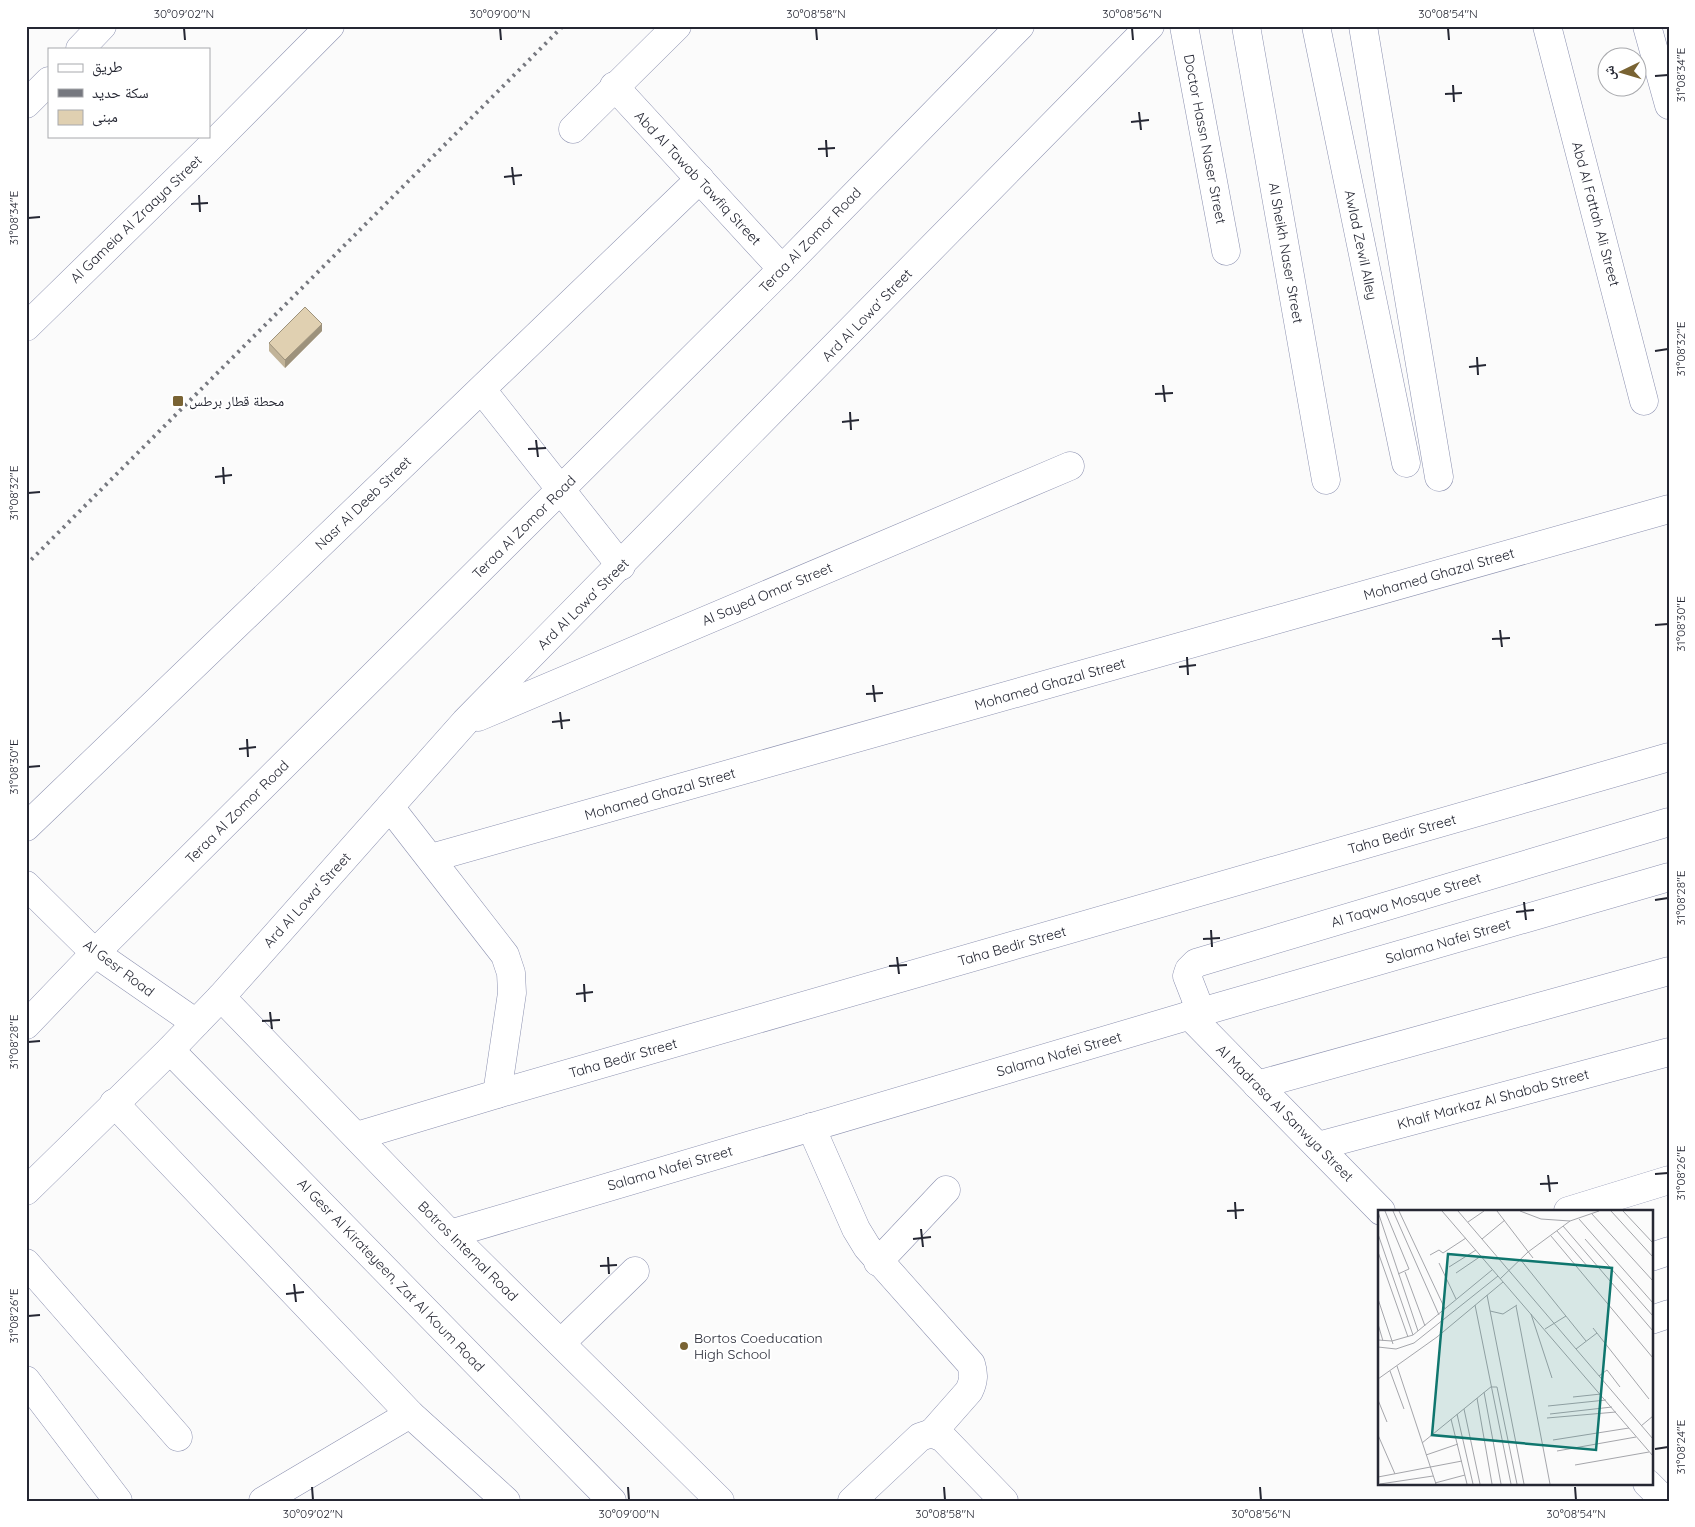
<svg xmlns="http://www.w3.org/2000/svg" width="1695" height="1527" viewBox="0 0 1695 1527" font-family="Quicksand,'Noto Naskh Arabic',sans-serif">
	<style>
		.lines { fill: none; stroke-linecap: round; stroke-linejoin: round }
		.minor-casing { stroke: #8c91b0; stroke-width: 29 }
		.minor { stroke: #fff; stroke-width: 28 }
		.rail { stroke: #76787f; stroke-width: 4; stroke-dasharray: 2.5 5; stroke-linecap: butt }
		.wall { fill: #c1b398 }
		.shaded-wall { fill: #9d927c }
		.building { fill: #e0d0b1; stroke: #9d927c }
		.ticks { fill: none; stroke: #252733; stroke-width: 2 }
		.poi-dot { fill: #796333; stroke: #fff; stroke-width: 2 }
		.labels { text-anchor: middle; stroke-width: 4; stroke-linejoin: round; paint-order: stroke }
		.street-label { font-size: 14px; fill: #252733; stroke: #fff }
		.poi-label { font-size: 14px; fill: #252733; stroke: #fff; text-anchor: start }
		.inset-road { fill: none; stroke: #a5a6ab; stroke-width: 1 }
		.view { fill: #0f766e; fill-opacity: 0.15; stroke: #0f766e; stroke-width: 2.5 }
		.inset-edge { fill: none; stroke: #252733; stroke-width: 2.5 }
		.neatline { fill: none; stroke: #252733; stroke-width: 2 }
		.ticks-label { font-size: 12px; text-anchor: middle; fill: #252733 }
	</style>
	<rect width="100%" height="100%" fill="#fbfbfb"/>
	<g class="lines">
		<g class="minor-casing">
			<g id="minor">
				<polyline points="1184,26 1226,251"/>
				<polyline points="1246,26 1326,480"/>
				<polyline points="1316,26 1406,463"/>
				<polyline points="1363,26 1439,477"/>
				<polyline points="1547,26 1644,401"/>
				<polyline points="1647,26 1669,105"/>
				<polyline points="80,49 102,26"/>
				<polyline points="614,86 782,269"/>
				<polyline points="26,104 49,81"/>
				<polyline points="573,129 677,26"/>
				<polyline points="26,327 206,151 330,26"/>
				<polyline points="482,390 621,566"/>
				<polyline points="478,717 1070,466"/>
				<polyline points="390,807 505,955 511,973 512,993 497,1094"/>
				<polyline points="26,827 700,179"/>
				<polyline points="431,858 1669,509"/>
				<polyline points="26,885 95,953 196,1023"/>
				<polyline points="221,997 450,1234 720,1501"/>
				<polyline points="1201,1012 1187,976 1189,970 1196,963 1669,822"/>
				<polyline points="1189,1015 1381,1211"/>
				<polyline points="26,1025 95,953 782,269 1020,26"/>
				<polyline points="170,1050 612,1501"/>
				<polyline points="1257,1085 1669,971"/>
				<polyline points="114,1103 410,1414 506,1501"/>
				<path d="M811,1127L856,1229L867,1247L971,1364C974,1374 974,1381 969,1391L932,1433"/>
				<polyline points="357,1136 497,1094 1669,757"/>
				<polyline points="1318,1146 1669,1052"/>
				<polyline points="26,1191 170,1050 221,997 465,722 1150,26"/>
				<polyline points="1568,1211 1669,1180"/>
				<polyline points="450,1234 1201,1012 1669,877"/>
				<polyline points="1651,1257 1669,1251"/>
				<polyline points="878,1262 946,1190"/>
				<polyline points="26,1263 178,1437"/>
				<polyline points="1651,1320 1669,1314"/>
				<polyline points="561,1343 635,1271"/>
				<polyline points="26,1380 118,1501"/>
				<polyline points="1647,1483 1665,1501"/>
				<polyline points="263,1501 410,1414"/>
				<polyline points="852,1501 920,1437 932,1433 943,1438 1004,1501"/>
			</g>
		</g>
		<use href="#minor" class="minor"/>
		<polyline class="rail" points="26,565 563,26"/>
	</g>
	<polygon class="wall" points="322,331 285,368 269,351 269,343"/>
	<polygon class="shaded-wall" points="322,324 322,331 285,368 285,360"/>
	<polygon class="building" points="305,307 322,324 285,360 269,343"/>
	<path class="ticks" d="M184,28L185,40M500,28L501,40M816,28L817,40M1132,28L1133,40M1448,28L1449,40M1655,76L1668,75M1453,85L1454,102M1445,94L1462,93M1139,112L1141,130M1131,122L1149,120M826,140L827,157M818,149L835,148M512,167L514,185M504,177L522,175M199,195L200,212M191,204L208,203M28,218L40,217M1655,351L1668,349M1477,357L1478,375M1469,367L1486,365M1163,385L1165,402M1155,394L1173,393M850,412L851,430M842,422L859,420M536,440L538,457M528,449L546,448M223,467L224,484M215,477L232,475M28,493L40,492M1655,625L1668,624M1500,630L1502,647M1492,639L1510,638M1187,657L1188,675M1179,667L1196,665M873,685L875,702M866,694L883,693M560,712L562,729M552,722L570,720M247,739L248,757M239,749L256,747M28,767L40,766M1655,900L1668,898M1524,902L1526,920M1516,912L1534,910M1211,930L1212,947M1203,939L1220,938M897,957L899,974M889,966L907,965M584,984L585,1002M576,994L593,992M270,1012L272,1029M262,1021L280,1020M28,1042L40,1041M1655,1174L1668,1173M1548,1175L1550,1192M1540,1184L1558,1183M1235,1202L1236,1219M1227,1211L1244,1210M921,1229L923,1247M913,1239L931,1237M608,1257L609,1274M600,1266L617,1265M294,1284L296,1302M286,1294L304,1292M28,1316L40,1315M1655,1449L1668,1447M312,1487L313,1500M628,1487L629,1500M944,1487L945,1500M1260,1487L1261,1500M1575,1487L1576,1500"/>
	<g class="poi-dot">
		<rect x="172" y="395" width="12" height="12" rx="2.5"/>
		<circle cx="684" cy="1346" r="5"/>
	</g>
	<g class="labels">
		<g class="street-label">
			<text transform="translate(1205 139) rotate(79)" y="5">Doctor Hassn Naser Street</text>
			<text transform="translate(698 178) rotate(47)" y="5">Abd Al Tawab Tawfiq Street</text>
			<text transform="translate(1596 214) rotate(75)" y="5">Abd Al Fattah Ali Street</text>
			<text transform="translate(136 219) rotate(-44)" y="5">Al Gameia Al Zraaya Street</text>
			<text transform="translate(810 240) rotate(-46)" y="5">Teraa Al Zomor Road</text>
			<text transform="translate(1361 245) rotate(78)" y="5">Awlad Zewil Alley</text>
			<text transform="translate(1286 253) rotate(80)" y="5">Al Sheikh Naser Street</text>
			<text transform="translate(867 315) rotate(-46)" y="5">Ard Al Lowa' Street</text>
			<text transform="translate(363 503) rotate(-44)" y="5">Nasr Al Deeb Street</text>
			<text transform="translate(524 527) rotate(-45)" y="5">Teraa Al Zomor Road</text>
			<text transform="translate(1439 574) rotate(-16)" y="5">Mohamed Ghazal Street</text>
			<text transform="translate(767 594) rotate(-23)" y="5">Al Sayed Omar Street</text>
			<text transform="translate(583 604) rotate(-45)" y="5">Ard Al Lowa' Street</text>
			<text transform="translate(1050 684) rotate(-16)" y="5">Mohamed Ghazal Street</text>
			<text transform="translate(660 794) rotate(-16)" y="5">Mohamed Ghazal Street</text>
			<text transform="translate(237 812) rotate(-45)" y="5">Teraa Al Zomor Road</text>
			<text transform="translate(1402 834) rotate(-16)" y="5">Taha Bedir Street</text>
			<text transform="translate(307 900) rotate(-48)" y="5">Ard Al Lowa' Street</text>
			<text transform="translate(1406 900) rotate(-17)" y="5">Al Taqwa Mosque Street</text>
			<text transform="translate(1448 941) rotate(-16)" y="5">Salama Nafei Street</text>
			<text transform="translate(1012 946) rotate(-16)" y="5">Taha Bedir Street</text>
			<text transform="translate(119 968) rotate(37)" y="5">Al Gesr Road</text>
			<text transform="translate(1059 1054) rotate(-16)" y="5">Salama Nafei Street</text>
			<text transform="translate(623 1058) rotate(-16)" y="5">Taha Bedir Street</text>
			<text transform="translate(1493 1099) rotate(-15)" y="5">Khalf Markaz Al Shabab Street</text>
			<text transform="translate(1285 1113) rotate(45)" y="5">Al Madrasa Al Sanwya Street</text>
			<text transform="translate(670 1168) rotate(-16)" y="5">Salama Nafei Street</text>
			<text transform="translate(468 1251) rotate(45)" y="5">Botros Internal Road</text>
			<text transform="translate(391 1275) rotate(46)" y="5">Al Gesr Al Kirateyeen, Zat Al Koum Road</text>
		</g>
		<g class="poi-label">
			<text x="189" y="406">محطة قطار برطس</text>
			<text x="694" y="1343">Bortos Coeducation<tspan x="694" dy="16">High School</tspan></text>
		</g>
	</g>
	<g transform="translate(1378 1210)">
		<rect width="275" height="275" fill="#fbfbfb"/>
		<path class="inset-road" d="M7,1L31,59L20,64M15,1L61,105M21,1L67,99M64,1L275,246M80,1L275,229M119,1L155,48M142,1L163,9L192,11L221,1M233,1L275,47M245,1L275,33M0,2L40,121M214,4L275,71M201,9L275,93M90,12L106,1M185,16L275,121M179,21L210,57M0,24L35,125M173,26L275,148M104,29L127,10M207,29L275,106M0,42L30,127M52,45L61,40L65,43L88,28M142,49L208,131M61,53L78,89M71,57L98,40M27,62L47,116M78,63L103,46M122,69L150,42L192,11M109,85L146,274M0,89L15,134M97,95L133,274M138,96L172,274M112,101L125,104L139,95M153,104L174,168M0,114L5,131M215,118L271,189M167,119L188,106M0,130L14,131L35,125L114,60M0,137L18,139L36,133L120,66M198,139L219,123M19,156L58,274M12,161L26,199M221,166L229,160L242,177M0,169L59,127L125,72M114,177H119L139,274M106,182L123,274M195,187L223,184M99,188L114,274M0,190L9,212M170,196L228,190M86,199L102,274M79,204L95,274M172,204L234,197M169,208L238,202M73,209L89,274M263,216L275,206M0,225L17,264M175,230L251,218M44,233L114,176M179,241L258,227M48,245L80,234M197,255L271,242M0,267L84,251M57,273L87,265M2,274L55,266"/>
		<path class="view" d="M70,44L234,58L218,240L54,225Z"/>
		<rect width="275" height="275" class="inset-edge"/>
	</g>
	<rect width="1695" height="1527" fill="none" stroke="#ffffff" stroke-width="55"/>
	<rect x="48" y="48" width="162" height="90" fill="#ffffff" stroke="#a8a9ad"/>
	<rect x="58" y="64" width="25" height="8" fill="#ffffff" stroke="#a8a9ad"/>
	<text x="92" y="72" font-size="15" fill="#252733">طريق</text>
	<rect x="58" y="89" width="25" height="8" fill="#76787f" stroke="#a8a9ad"/>
	<text x="92" y="98" font-size="15" fill="#252733">سكة حديد</text>
	<rect x="58" y="110" width="25" height="15" fill="#e0d0b1" stroke="#a8a9ad"/>
	<text x="92" y="122" font-size="15" fill="#252733">مبنى</text>
	<g transform="translate(1622 72) rotate(265)"><circle r="24" fill="#ffffff" stroke="#a8a9ad"/>
	<path d="M0-4L9 19L0 12L-9 19Z" fill="#796333"/>
	<text y="-8" font-size="14" font-weight="bold" text-anchor="middle" fill="#252733">ش</text>
	</g>
	<rect x="28" y="28" width="1640" height="1472" class="neatline"/>
	<g class="ticks-label">
		<text x="184" y="18">30°09'02"N</text>
		<text x="500" y="18">30°09'00"N</text>
		<text x="816" y="18">30°08'58"N</text>
		<text x="1132" y="18">30°08'56"N</text>
		<text x="1448" y="18">30°08'54"N</text>
		<text transform="translate(1681 75) rotate(-90)" y="4">31°08'34"E</text>
		<text transform="translate(14 218) rotate(-90)" y="4">31°08'34"E</text>
		<text transform="translate(1681 349) rotate(-90)" y="4">31°08'32"E</text>
		<text transform="translate(14 493) rotate(-90)" y="4">31°08'32"E</text>
		<text transform="translate(1681 624) rotate(-90)" y="4">31°08'30"E</text>
		<text transform="translate(14 767) rotate(-90)" y="4">31°08'30"E</text>
		<text transform="translate(1681 898) rotate(-90)" y="4">31°08'28"E</text>
		<text transform="translate(14 1042) rotate(-90)" y="4">31°08'28"E</text>
		<text transform="translate(1681 1173) rotate(-90)" y="4">31°08'26"E</text>
		<text transform="translate(14 1316) rotate(-90)" y="4">31°08'26"E</text>
		<text transform="translate(1681 1447) rotate(-90)" y="4">31°08'24"E</text>
		<text x="313" y="1518">30°09'02"N</text>
		<text x="629" y="1518">30°09'00"N</text>
		<text x="945" y="1518">30°08'58"N</text>
		<text x="1261" y="1518">30°08'56"N</text>
		<text x="1576" y="1518">30°08'54"N</text>
	</g>
</svg>
